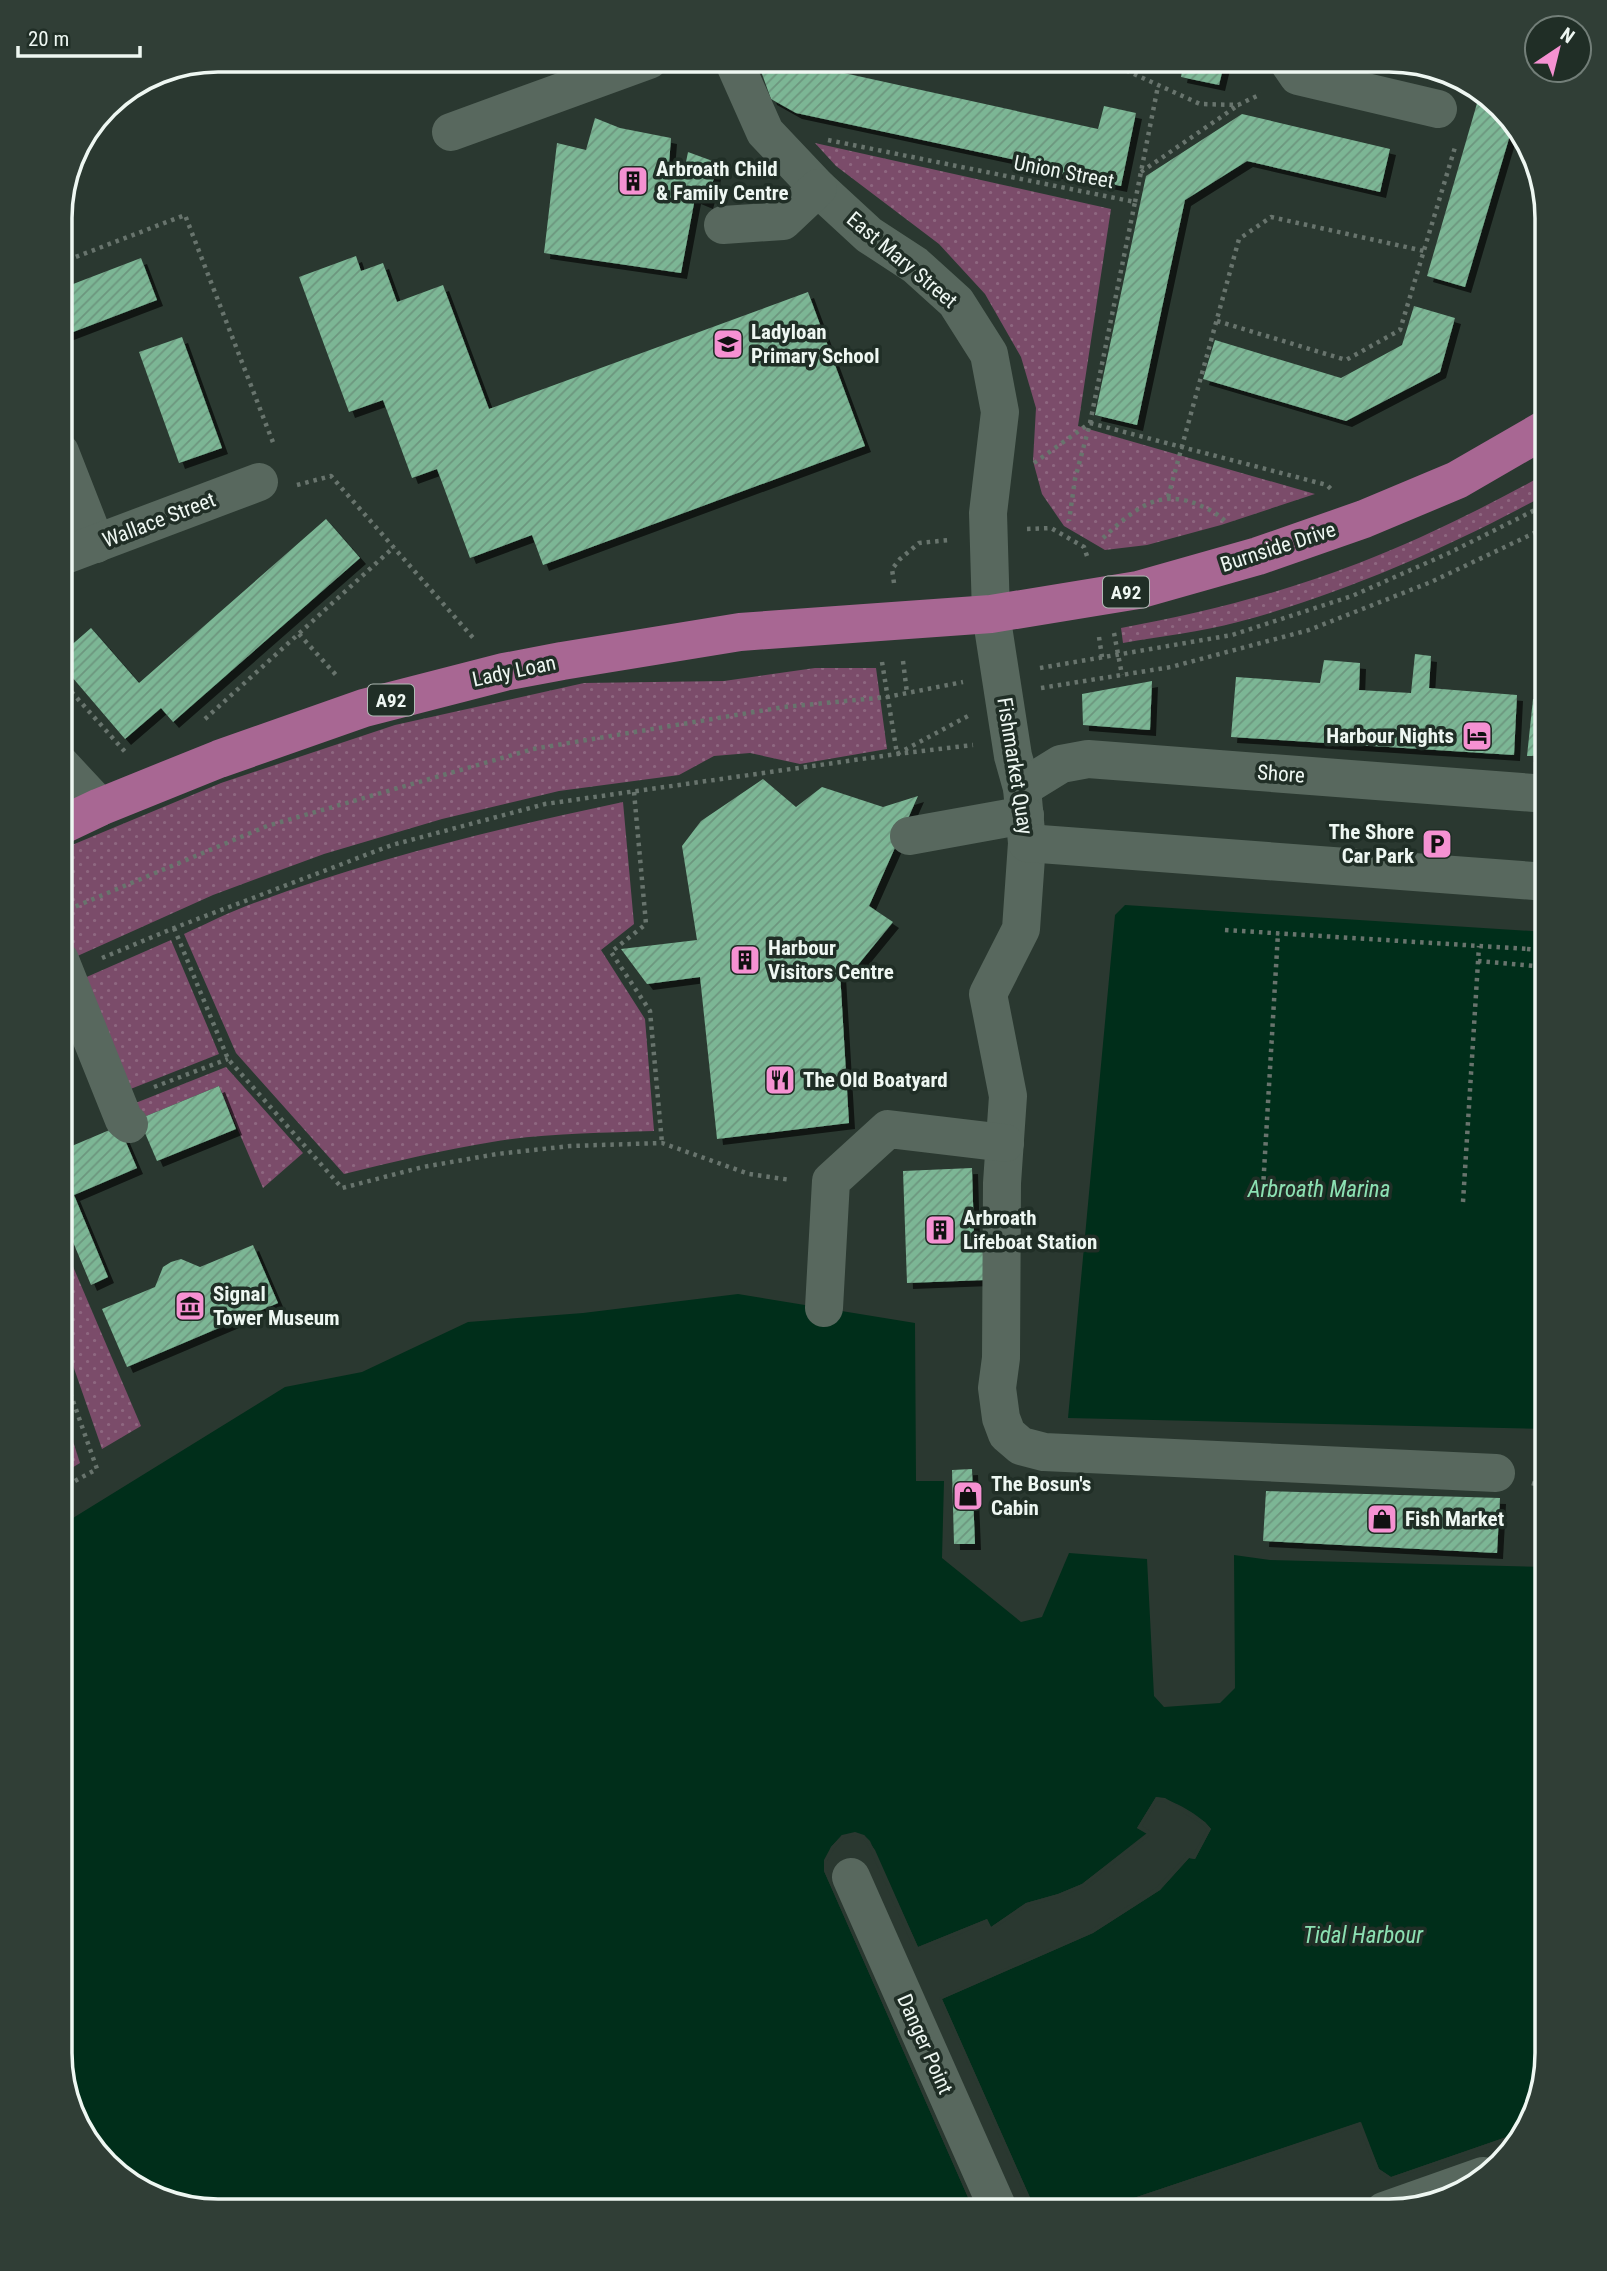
<svg xmlns="http://www.w3.org/2000/svg" width="1607" height="2271" viewBox="0 0 1607 2271" font-family="'Roboto Condensed',sans-serif">
	<style>
		.grass { fill: url(#grass-dots) }
		.water { fill: #002e1a }
		.pier { fill: #2a3830 }
		.building { fill: url(#building-hatch); filter: url(#shadow) }
		.lines { fill: none; stroke-linecap: round; stroke-linejoin: round }
		.path { stroke: #68746d; stroke-width: 4.5; stroke-dasharray: 3.5 5; stroke-linecap: butt }
		.minor { stroke: #58685e; stroke-width: 38 }
		.major { stroke: #a86793; stroke-width: 38 }
		.labels { text-anchor: middle; stroke-width: 7; stroke-linejoin: round; paint-order: stroke }
		.shield { fill: #202e26; stroke: #b0bbb5; stroke-width: 2 }
		.shield-label { font-size: 19px; font-weight: bold; fill: #eef7f2 }
		.poi-label { font-size: 21px; font-weight: bold; fill: #eef7f2; stroke: #202e26; text-anchor: start }
		.street-label { font-size: 21px; fill: #eef7f2; stroke: #202e26 }
		.water-label { font-size: 23px; font-style: italic; fill: #8ce1b3; stroke: #202e26 }
		.rim { fill: none; stroke: #eef7f2; stroke-width: 3.5 }
	</style>
	<defs>
		<pattern id="grass-dots" width="8" height="8" patternUnits="userSpaceOnUse" patternTransform="scale(1.75)"><rect width="8" height="8" fill="#7b4c6a"/><path d="M2 2h.1M6 6h.1" fill="none" stroke="#8e6780" stroke-width="1.8" stroke-linecap="round"/></pattern>
		<pattern id="building-hatch" width="6" height="6" patternUnits="userSpaceOnUse" patternTransform="scale(1.75)"><rect width="6" height="6" fill="#7cb695"/><path d="M-1 1l2-2M0 6l6-6M5 7l2-2" fill="none" stroke="#6c967e"/></pattern>
		<filter id="shadow"><feDropShadow dx="6" dy="6" stdDeviation="0" flood-color="#0009"/></filter>
	</defs>
	<rect width="100%" height="100%" fill="#2a3830"/>
	<g class="grass">
		<polygon points="815,143 1111,209 1078,426 1315,494 1221,525 1147,545 1105,550 1064,526 1042,494 1033,461 1036,408 1021,357 985,294 939,244 836,166"/>
		<path d="M1547,473V494C1454,545 1341,595 1238,622C1201,632 1161,636 1123,643L1121,628C1202,613 1282,593 1359,563C1421,539 1488,506 1547,473Z"/>
		<polygon points="815,668 876,668 887,749 800,764 750,753 714,756 679,775 559,791 442,819 324,854 213,895 73,958 60,931 60,850 221,783 395,725 584,683 724,681"/>
		<path d="M623,802L634,924L601,950L645,1019L654,1131C601,1133 545,1133 492,1142C442,1150 393,1162 344,1174L236,1053L184,934C208,923 232,911 257,902C376,858 500,828 623,802Z"/>
		<polygon points="171,940 219,1054 128,1090 82,979"/>
		<polygon points="226,1067 303,1153 263,1188 219,1086 139,1119 133,1104"/>
		<polygon points="60,1236 141,1426 102,1449 60,1328"/>
		<polygon points="60,1401 80,1463 60,1475"/>
	</g>
	<g class="water">
		<polygon points="1125,905 1547,932 1547,1429 1068,1418 1115,915"/>
		<path d="M738,1294L915,1323L916,1481H944L942,1558L1021,1622L1042,1617L1069,1553L1147,1559L1154,1696L1164,1707L1220,1703L1235,1688L1234,1555L1270,1560L1547,1567V2053L1527,2130L1391,2177L1379,2169L1360,2122L1095,2211H1036L942,1999L1093,1933L1160,1890L1189,1858L1195,1859L1211,1829C1200,1815 1174,1800 1156,1797L1137,1828L1147,1833L1082,1884L1058,1894L1026,1903L991,1927L987,1919L918,1947L870,1841L864,1835H842L831,1847L824,1871L974,2211H208L138,2190L81,2133L60,2053V1526L285,1387L362,1372L468,1322L583,1313Z"/>
	</g>
	<g class="pier">
		<polygon points="1156,1797 1165,1798 1187,1811 1205,1822 1211,1829 1195,1859 1189,1858 1160,1890 1093,1933 942,1999 1036,2211 1032,2211 939,1998 1091,1930 1157,1887 1187,1855 1193,1855 1207,1830 1203,1825 1185,1814 1164,1802 1158,1801 1142,1826 1150,1831 1150,1835 1084,1887 1059,1897 1027,1906 992,1930 989,1930 985,1924 918,1951 914,1949 867,1843 862,1838 855,1835 844,1838 834,1849 827,1861 827,1870 978,2211 974,2211 824,1871 824,1860 831,1847 842,1835 855,1832 864,1835 875,1850 918,1947 987,1919 991,1927 1026,1903 1058,1894 1082,1884 1147,1834 1137,1828"/>
		<polygon points="1361,2122 1379,2169 1391,2177 1527,2130 1524,2135 1390,2180 1376,2171 1359,2126 1106,2211 1095,2211"/>
	</g>
	<g class="building">
		<polygon points="757,60 802,60 803,64 1098,129 1104,106 1136,113 1121,186 1052,172 1049,167 796,113 771,99"/>
		<polygon points="1184,60 1225,60 1219,85 1181,77"/>
		<polygon points="1480,93 1513,125 1465,287 1427,276"/>
		<polygon points="1242,114 1390,149 1380,192 1247,161 1185,200 1137,425 1095,415 1146,176"/>
		<polygon points="595,118 620,128 671,138 669,164 686,162 688,152 718,163 707,203 695,198 681,273 544,253 557,143 586,150"/>
		<polygon points="356,256 361,271 383,263 397,302 443,285 489,409 808,292 865,446 543,565 532,535 470,558 437,469 412,478 383,400 349,412 299,277"/>
		<polygon points="141,258 157,300 60,337 60,289"/>
		<polygon points="1414,306 1455,318 1440,372 1346,421 1203,379 1215,340 1341,378 1402,345"/>
		<polygon points="182,337 222,448 179,463 139,352"/>
		<polygon points="326,519 360,558 173,722 161,708 125,739 60,663 60,655 91,628 139,683"/>
		<polygon points="1415,654 1431,656 1429,688 1517,695 1514,755 1231,737 1236,677 1320,683 1324,660 1360,663 1359,690 1411,693"/>
		<polygon points="1152,681 1150,730 1083,725 1082,694"/>
		<polygon points="1533,699 1547,700 1547,756 1527,756"/>
		<polygon points="763,779 796,807 822,787 883,807 918,796 869,906 893,922 853,971 840,972 849,1123 717,1139 700,977 647,984 621,949 697,940 682,846 701,821"/>
		<polygon points="219,1086 236,1129 157,1161 139,1119"/>
		<polygon points="119,1126 137,1168 74,1195 108,1277 91,1285 60,1211 60,1151"/>
		<polygon points="972,1168 974,1235 983,1235 985,1280 907,1283 903,1171"/>
		<polygon points="253,1245 278,1303 127,1367 102,1309 155,1287 163,1267 171,1262 181,1259 200,1267"/>
		<polygon points="972,1469 975,1544 954,1544 952,1470"/>
		<polygon points="1266,1491 1500,1498 1497,1553 1263,1541"/>
	</g>
	<g class="lines">
		<g class="path">
			<polyline points="1103,60 1200,104 1238,105 1261,94"/>
			<polyline points="828,140 1135,202 1090,423 1075,479 1069,521"/>
			<polyline points="1141,172 1237,106"/>
			<polyline points="1135,202 1158,86"/>
			<polyline points="60,263 185,215 274,445"/>
			<polyline points="1217,321 1346,360 1400,330 1456,144"/>
			<polyline points="1090,423 1327,485 1332,490"/>
			<polyline points="1034,463 1090,423"/>
			<polyline points="297,485 331,476 475,640"/>
			<polyline points="1168,497 1239,239 1271,217 1424,251"/>
			<polyline points="1027,529 1051,528 1084,547 1088,559"/>
			<path d="M1103,538C1132,511 1158,487 1199,505C1209,509 1218,514 1226,522"/>
			<polyline points="894,583 892,569 900,559 919,543 949,540"/>
			<polyline points="1114,633 1122,675"/>
			<polyline points="299,634 336,675"/>
			<polyline points="1099,637 1102,657"/>
			<polyline points="903,661 907,693"/>
			<polyline points="882,662 897,754 968,716"/>
			<polyline points="1040,668 1232,635 1352,596 1449,553 1547,504"/>
			<polyline points="60,679 127,754"/>
			<polyline points="1041,688 1171,667 1309,630 1431,582 1547,527"/>
			<polyline points="205,719 394,547"/>
			<polyline points="634,792 646,924 611,952 650,1011 662,1143"/>
			<polyline points="60,913 267,826 533,749 784,707 887,697 963,682"/>
			<polyline points="174,928 228,1059 342,1188 423,1167 497,1154 570,1146 662,1143 749,1174 791,1180"/>
			<polyline points="1225,930 1528,949"/>
			<polyline points="1527,949 1547,951"/>
			<polyline points="102,958 174,928 392,845 545,804 897,754 973,745"/>
			<polyline points="1478,961 1547,967"/>
			<polyline points="154,1087 228,1059"/>
			<polyline points="1263,1188 1278,933"/>
			<polyline points="1463,1202 1479,946"/>
			<polyline points="1532,1483 1547,1488"/>
			<polyline points="60,1489 97,1469 60,1364"/>
		</g>
		<g class="minor">
			<polyline points="733,60 765,132 818,188 869,235 915,265 956,302 989,354 1000,412 988,513 991,614 1013,756 1022,788 1027,843 1021,929 988,994 1008,1096 1002,1183 1001,1358 997,1388 1001,1418 1007,1434 1021,1446 1044,1452 1496,1473"/>
			<polyline points="1287,60 1298,76 1438,109"/>
			<polyline points="451,132 649,60"/>
			<polyline points="723,225 783,221 818,188"/>
			<polyline points="60,452 96,544"/>
			<polyline points="60,557 259,482"/>
			<polyline points="60,764 100,807"/>
			<polyline points="1022,788 1061,764 1088,759 1547,794"/>
			<polyline points="909,836 1025,815"/>
			<polyline points="1027,843 1547,882"/>
			<polyline points="60,960 124,1120 129,1124"/>
			<polyline points="824,1308 831,1181 888,1129 1005,1143"/>
			<polyline points="851,1877 999,2211"/>
			<polyline points="1384,2211 1483,2176"/>
		</g>
		<polyline class="major" points="60,826 100,807 219,759 364,708 504,672 562,661 740,632 991,614 1138,590 1258,556 1364,519 1457,480 1547,428"/>
	</g>
	<defs>
		<g id="building-square" transform="scale(1.575)"><rect x="-9" y="-9" width="18" height="18" rx="4" fill="#f591d2" stroke="#202e26"/><path d="M-4-6H4V6H1V3H-1V6H-4ZM-2.5-4.3h1.7v1.8h-1.7ZM.8-4.3h1.7v1.8H.8ZM-2.5-1h1.7V.8h-1.7ZM.8-1h1.7V.8H.8Z" fill="#111"/></g>
		<g id="school-square" transform="scale(1.575)"><rect x="-9" y="-9" width="18" height="18" rx="4" fill="#f591d2" stroke="#202e26"/><path d="M0-5L7-2L0 1L-7-2ZM-4 1L0 2.5L4 1V4Q0 6-4 4Z" fill="#111"/></g>
		<g id="hotel-square" transform="scale(1.575)"><rect x="-9" y="-9" width="18" height="18" rx="4" fill="#f591d2" stroke="#202e26"/><path d="M-6-4.5h1.5V1H6V5H4.5V3h-9V5H-6ZM-4 0a1.8 1.8 0 1 1 3.6 0ZM.5 0V-2.5h3Q6-2.5 6 0Z" fill="#111"/></g>
		<g id="parking-square" transform="scale(1.575)"><rect x="-9" y="-9" width="18" height="18" rx="4" fill="#f591d2" stroke="#202e26"/><path d="M-3.5-5.5H1a3.5 3.5 0 0 1 0 7H-1V5.5H-3.5ZM-1-3.4V-.6H.8a1.4 1.4 0 0 0 0-2.8Z" fill="#111"/></g>
		<g id="restaurant-square" transform="scale(1.575)"><rect x="-9" y="-9" width="18" height="18" rx="4" fill="#f591d2" stroke="#202e26"/><path d="M-5-6h1v4h1v-4h1v4h1v-4h1v5L-1.5 .5V6h-2V.5L-5-1ZM5-6V6H3V1.5H1.5Q1.5-4 5-6Z" fill="#111"/></g>
		<g id="museum-square" transform="scale(1.575)"><rect x="-9" y="-9" width="18" height="18" rx="4" fill="#f591d2" stroke="#202e26"/><path d="M0-6L6-3V-2H-6V-3ZM-5-1h2V3h-2ZM-1-1h2V3h-2ZM3-1h2V3H3ZM-6 4H6V6H-6Z" fill="#111"/></g>
		<g id="shop-square" transform="scale(1.575)"><rect x="-9" y="-9" width="18" height="18" rx="4" fill="#f591d2" stroke="#202e26"/><path d="M-5-2.5h2.3a2.7 3.5 0 0 1 5.4 0H5L5.5 6h-11ZM-1.5-2.5h3a1.5 2.3 0 0 0-3 0Z" fill="#111"/></g>
	</defs>
	<g fill-rule="evenodd">
		<use href="#building-square" x="633" y="181"/>
		<use href="#school-square" x="728" y="344"/>
		<use href="#hotel-square" x="1477" y="736"/>
		<use href="#parking-square" x="1437" y="844"/>
		<use href="#building-square" x="745" y="960"/>
		<use href="#restaurant-square" x="780" y="1080"/>
		<use href="#building-square" x="940" y="1230"/>
		<use href="#museum-square" x="190" y="1306"/>
		<use href="#shop-square" x="968" y="1496"/>
		<use href="#shop-square" x="1382" y="1519"/>
	</g>
	<g class="labels">
		<g class="shield">
			<rect x="1103" y="576.5" width="46" height="31" rx="5"/>
			<rect x="368" y="684.5" width="46" height="31" rx="5"/>
		</g>
		<g class="shield-label">
			<text x="1126" y="599">A92</text>
			<text x="391" y="707">A92</text>
		</g>
		<g class="poi-label">
			<text x="656" y="176">Arbroath Child<tspan x="656" dy="24">&amp; Family Centre</tspan></text>
			<text x="751" y="339">Ladyloan<tspan x="751" dy="24">Primary School</tspan></text>
			<text x="1454" y="743" text-anchor="end">Harbour Nights</text>
			<text x="1414" y="839" text-anchor="end">The Shore<tspan x="1414" dy="24">Car Park</tspan></text>
			<text x="768" y="955">Harbour<tspan x="768" dy="24">Visitors Centre</tspan></text>
			<text x="803" y="1087">The Old Boatyard</text>
			<text x="963" y="1225">Arbroath<tspan x="963" dy="24">Lifeboat Station</tspan></text>
			<text x="213" y="1301">Signal<tspan x="213" dy="24">Tower Museum</tspan></text>
			<text x="991" y="1491">The Bosun's<tspan x="991" dy="24">Cabin</tspan></text>
			<text x="1405" y="1526">Fish Market</text>
		</g>
		<g class="street-label">
			<text transform="translate(1064 172) rotate(11)" y="7">Union Street</text>
			<text transform="translate(902 260) rotate(40)" y="7">East Mary Street</text>
			<text transform="translate(159 520) rotate(-21)" y="7">Wallace Street</text>
			<text transform="translate(1278 547) rotate(-18)" y="7">Burnside Drive</text>
			<text transform="translate(514 671) rotate(-12)" y="7">Lady Loan</text>
			<text transform="translate(1015 766) rotate(81)" y="7">Fishmarket Quay</text>
			<text transform="translate(1281 774) rotate(4)" y="7">Shore</text>
			<text transform="translate(925 2044) rotate(66)" y="7">Danger Point</text>
		</g>
		<g class="water-label">
			<text x="1319" y="1197">Arbroath Marina</text>
			<text x="1363" y="1943">Tidal Harbour</text>
		</g>
	</g>
	<path d="M0 0H1607V2271H0ZM218 72H1389A146 146 0 0 1 1535 218V2053A146 146 0 0 1 1389 2199H218A146 146 0 0 1 72 2053V218A146 146 0 0 1 218 72Z" fill="#303e36" fill-rule="evenodd"/>
	<path class="rim" d="M218 72H1389A146 146 0 0 1 1535 218V2053A146 146 0 0 1 1389 2199H218A146 146 0 0 1 72 2053V218A146 146 0 0 1 218 72Z"/>
	<g transform="translate(1558 49) rotate(35)"><circle r="33" fill="#202e26" stroke="#727e78" stroke-width="2"/>
	<path d="M0-5L12 26L0 18L-12 26Z" fill="#f591d2"/>
	<text y="-10" font-size="19" font-weight="bold" text-anchor="middle" fill="#eef7f2">N</text>
	</g>
	<path d="M18 46v10h122v-10" fill="none" stroke="#eef7f2" stroke-width="3.5"/>
	<text x="28" y="46" font-size="21" fill="#eef7f2" stroke="#202e26" stroke-width="5" paint-order="stroke">20 m</text>
</svg>
